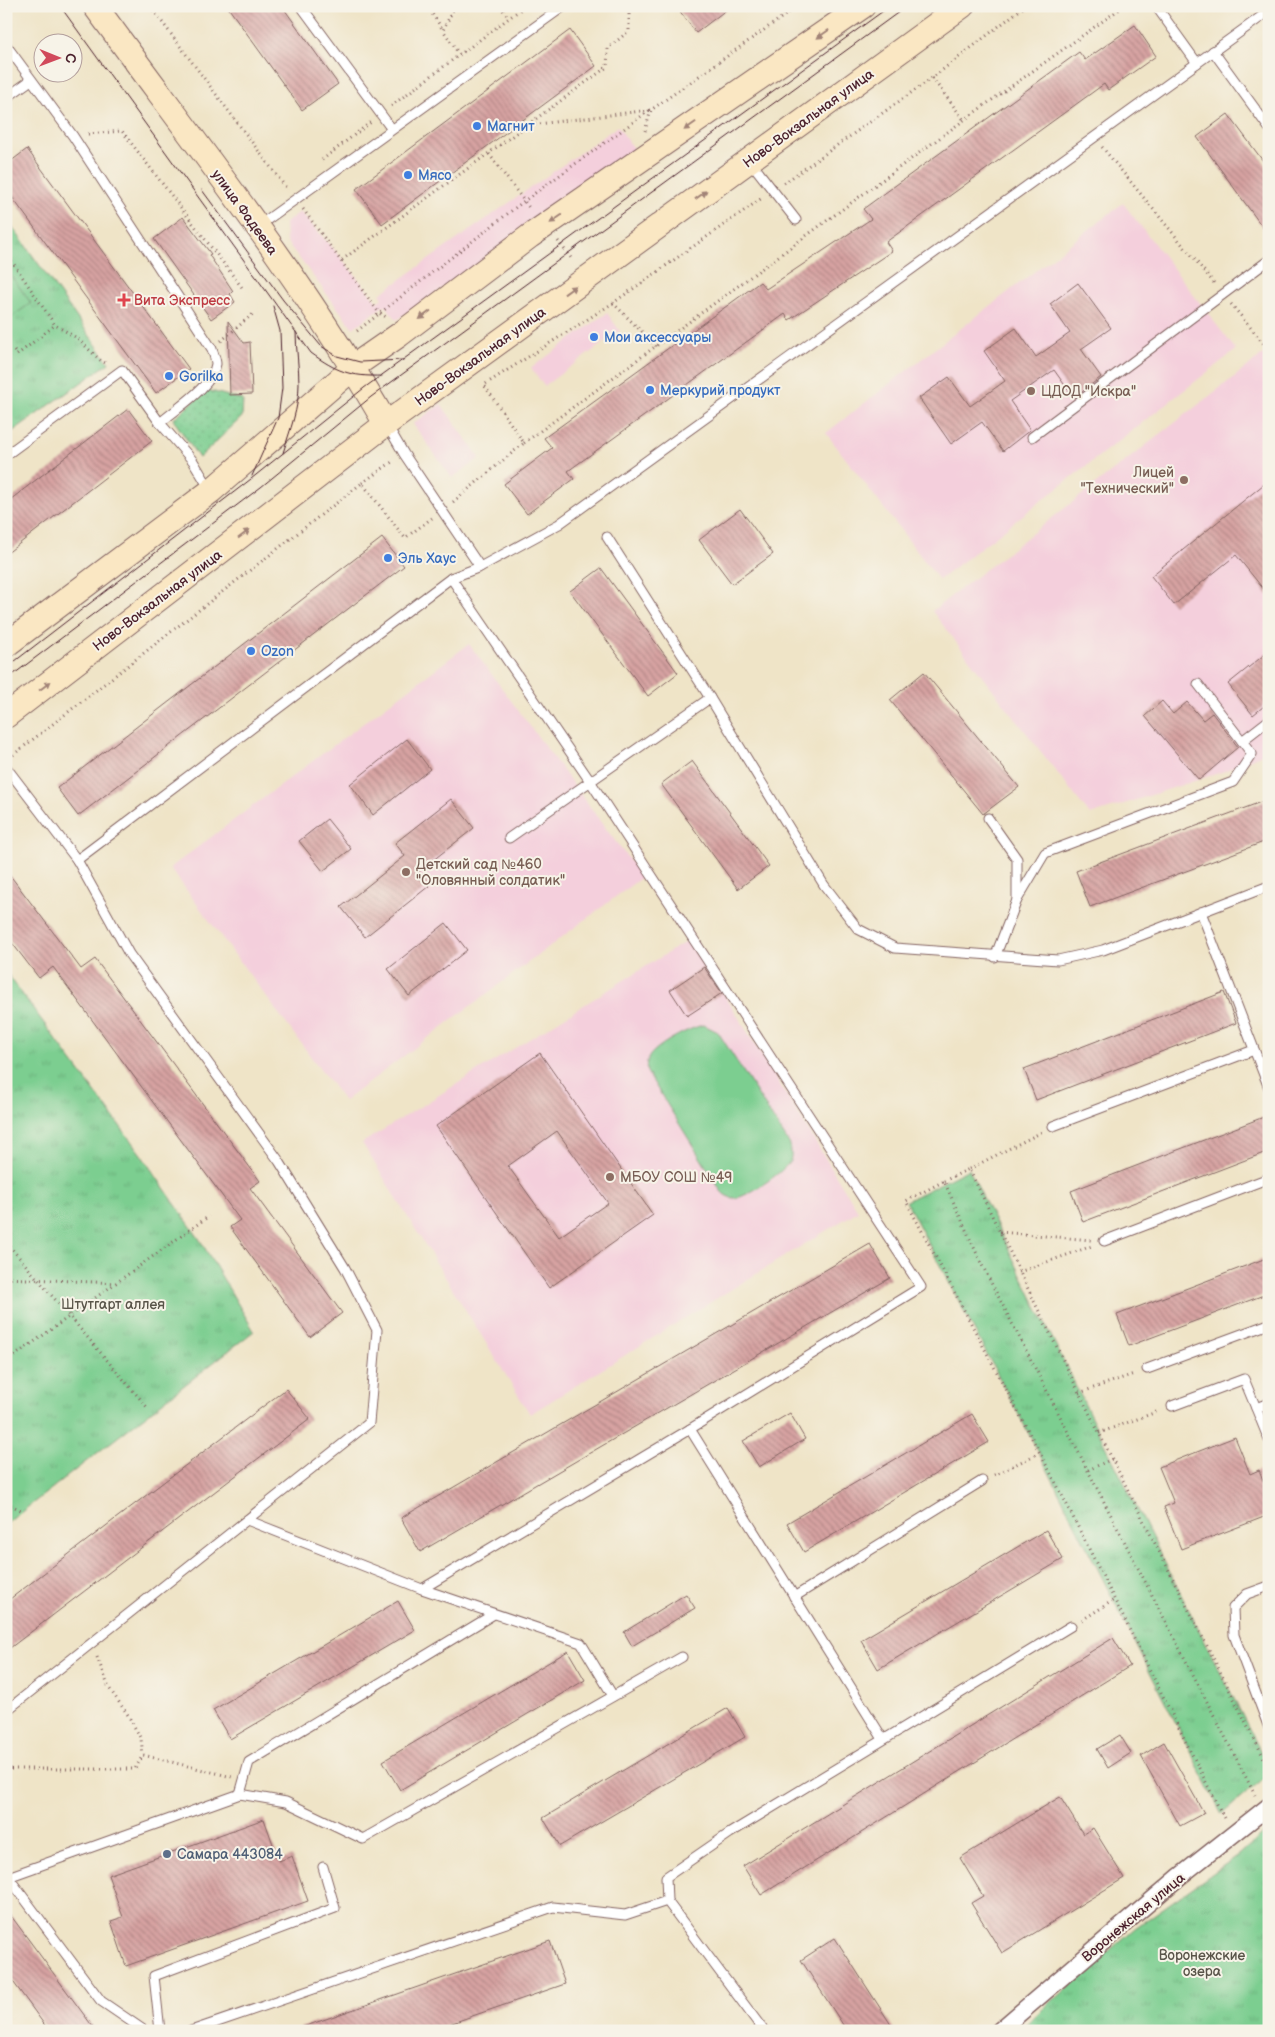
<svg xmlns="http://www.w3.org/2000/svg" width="1275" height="2037" viewBox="0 0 1275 2037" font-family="'Balsamiq Sans',sans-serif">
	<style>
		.built { fill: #f4cfdc }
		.grass { fill: url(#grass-dots); stroke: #62765e }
		.park { fill: url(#park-tufts); stroke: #62765e }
		.pitch { fill: #7bce90; stroke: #62765e }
		.building { fill: url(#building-back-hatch); fill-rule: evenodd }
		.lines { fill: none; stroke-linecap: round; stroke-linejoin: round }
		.lane-casing { stroke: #846462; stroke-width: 11 }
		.street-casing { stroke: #846462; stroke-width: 19 }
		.secondary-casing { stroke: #846462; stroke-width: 26 }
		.path { stroke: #846462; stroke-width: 3; stroke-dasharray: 1 4; stroke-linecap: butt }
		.lane { stroke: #fff; stroke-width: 9 }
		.street { stroke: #fff; stroke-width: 16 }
		.secondary { stroke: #fae7c3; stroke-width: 24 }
		.tram { stroke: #4a1f2b; stroke-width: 1 }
		.oneway { fill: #a28377 }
		.shop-dot { fill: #3f7fe0; stroke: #f7f3e8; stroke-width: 2 }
		.health-dot { fill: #e0444e; stroke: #f7f3e8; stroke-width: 2 }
		.education-dot { fill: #8d6e63; stroke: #f7f3e8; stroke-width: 2 }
		.service-dot { fill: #5c6f8a; stroke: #f7f3e8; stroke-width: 2 }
		.labels { text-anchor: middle; stroke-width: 4; stroke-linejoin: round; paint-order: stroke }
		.street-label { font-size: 14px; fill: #4a1f2b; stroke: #f7f3e8 }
		.shop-label { font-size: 14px; fill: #366cbe; stroke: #f7f3e8; text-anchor: start }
		.health-label { font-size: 14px; fill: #be3a42; stroke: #f7f3e8; text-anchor: start }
		.education-label { font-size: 14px; fill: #785e54; stroke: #f7f3e8; text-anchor: start }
		.park-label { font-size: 14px; fill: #595449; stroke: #f7f3e8 }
		.service-label { font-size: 14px; fill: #4e5e75; stroke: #f7f3e8; text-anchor: start }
	</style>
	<defs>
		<pattern id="grass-dots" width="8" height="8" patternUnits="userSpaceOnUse" patternTransform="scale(1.25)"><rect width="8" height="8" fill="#7bce90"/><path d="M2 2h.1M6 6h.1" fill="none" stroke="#6cb07c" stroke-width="1.8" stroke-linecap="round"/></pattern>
		<pattern id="park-tufts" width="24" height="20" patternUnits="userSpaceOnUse" patternTransform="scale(1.25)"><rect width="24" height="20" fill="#7bce90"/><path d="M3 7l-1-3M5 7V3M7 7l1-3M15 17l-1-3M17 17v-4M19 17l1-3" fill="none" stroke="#6cb07c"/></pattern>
		<pattern id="building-back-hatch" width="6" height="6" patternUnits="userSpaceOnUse" patternTransform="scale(1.25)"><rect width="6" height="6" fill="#d7a3a2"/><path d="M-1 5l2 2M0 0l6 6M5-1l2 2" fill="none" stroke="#b08484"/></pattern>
	</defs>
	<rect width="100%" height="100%" fill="#f7f3e8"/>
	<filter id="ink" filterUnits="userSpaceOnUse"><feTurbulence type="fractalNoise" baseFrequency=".02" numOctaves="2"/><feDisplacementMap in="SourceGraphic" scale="10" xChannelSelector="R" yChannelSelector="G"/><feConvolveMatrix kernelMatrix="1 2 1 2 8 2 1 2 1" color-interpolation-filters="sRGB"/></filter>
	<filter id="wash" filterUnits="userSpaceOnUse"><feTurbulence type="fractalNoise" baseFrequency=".0096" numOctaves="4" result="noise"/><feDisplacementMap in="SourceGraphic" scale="20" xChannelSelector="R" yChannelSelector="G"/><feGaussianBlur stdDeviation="1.12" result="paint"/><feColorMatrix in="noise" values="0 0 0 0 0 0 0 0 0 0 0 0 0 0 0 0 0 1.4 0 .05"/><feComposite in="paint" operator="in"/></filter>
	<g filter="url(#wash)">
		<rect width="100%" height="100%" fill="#efe4c7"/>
		<g class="built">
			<polygon points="618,126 636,153 397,320 385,305 353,328 286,241 285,223 300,212 333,248 377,302 383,298 380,294"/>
			<polygon points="1123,203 1236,350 939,580 826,433"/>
			<polygon points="607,313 620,331 544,386 531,368"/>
			<polygon points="1269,350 1269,751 1222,772 1090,815 932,611"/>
			<polygon points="441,404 480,458 452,478 413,424"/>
			<polygon points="469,644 642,877 344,1101 170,868"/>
			<polygon points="690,939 858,1211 530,1414 362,1143"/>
		</g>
		<polygon class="grass" points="207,390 243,400 242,417 199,458 173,419"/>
		<g class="park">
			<polygon points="6,218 109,363 6,436"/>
			<polygon points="6,972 140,1153 200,1240 254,1331 6,1524"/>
			<polygon points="969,1169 1099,1433 1269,1768 1269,1774 1222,1814 1039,1453 906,1201"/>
			<polygon points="1269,1828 1269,2031 1018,2031 1135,1928 1240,1854"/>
		</g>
		<g class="pitch">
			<polygon points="6,269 31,303 6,321"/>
			<path d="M704,1025L718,1032L790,1145C791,1151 792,1155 790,1161C785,1171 746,1198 735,1198C729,1198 724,1195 721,1191L647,1072C646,1067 646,1062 649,1057C656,1045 691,1027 704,1025Z"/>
		</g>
		<g id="blocks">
			<g class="building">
				<polygon points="227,6 282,6 338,84 302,110"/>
				<polygon points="676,6 731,6 696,33"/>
				<polygon points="1135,25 1156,56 1108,90 1104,84 886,242 892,251 789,320 785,314 568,471 574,479 527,514 504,484 552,448 544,438 760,282 766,289 871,219 863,209 1079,52 1085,60"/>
				<polygon points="570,30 596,66 382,224 356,189"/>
				<polygon points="1228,114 1269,169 1269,236 1197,137"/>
				<polygon points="27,149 189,369 156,393 6,189 6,165"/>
				<polygon points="183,217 211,254 209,255 233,291 230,294 235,302 211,319 154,239"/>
				<polygon points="1078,283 1111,328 1081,349 1101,377 1074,398 1054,370 1010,401 1030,430 1003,451 982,422 951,444 919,398 949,377 970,406 1005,381 984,351 1016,328 1036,357 1070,333 1050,304"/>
				<polygon points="228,321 244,343 250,342 252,394 230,395"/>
				<polygon points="128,409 152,441 6,554 6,503"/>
				<polygon points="1269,480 1269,596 1236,555 1174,605 1151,576"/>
				<polygon points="740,509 773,554 732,584 699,540"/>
				<polygon points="382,538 404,566 78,816 57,788"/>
				<polygon points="601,568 678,673 648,696 570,591"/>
				<polygon points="1269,651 1269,702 1253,715 1228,684"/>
				<polygon points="924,672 1019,787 983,814 890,700"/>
				<polygon points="1162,701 1173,714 1187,702 1203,720 1212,713 1238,747 1199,780 1145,716"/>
				<polygon points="407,739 430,769 373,815 350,784"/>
				<polygon points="692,761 769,866 738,889 661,784"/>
				<polygon points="451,799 474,828 418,872 429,886 365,937 341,907 405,856 395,843"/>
				<polygon points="1269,799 1269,840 1090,907 1076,871"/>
				<polygon points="327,819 351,849 323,871 299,841"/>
				<polygon points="6,870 81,969 95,959 260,1181 250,1188 342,1313 310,1337 230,1227 240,1220 53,967 39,978 6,935"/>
				<polygon points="446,923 467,950 409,996 388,969"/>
				<polygon points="704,967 722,993 687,1016 670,990"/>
				<polygon points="1224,992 1236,1023 1036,1100 1024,1069"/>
				<path d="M540,1053L653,1215L549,1288L436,1126ZM557,1131L608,1203L559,1237L508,1166Z"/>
				<polygon points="1269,1115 1269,1151 1083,1222 1071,1191"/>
				<polygon points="870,1244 890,1278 420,1552 401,1518"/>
				<polygon points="1269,1257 1269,1293 1129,1346 1117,1315"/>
				<polygon points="286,1389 310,1419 6,1651 6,1602"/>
				<polygon points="790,1413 805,1439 759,1467 743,1441"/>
				<polygon points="972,1414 989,1442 804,1552 787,1523"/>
				<polygon points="1235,1437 1250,1474 1259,1470 1269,1495 1269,1515 1181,1549 1164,1507 1174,1503 1159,1467"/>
				<polygon points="1046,1530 1063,1559 878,1669 861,1640"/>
				<polygon points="686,1594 695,1608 632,1646 624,1632"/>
				<polygon points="398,1601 415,1630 230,1739 213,1710"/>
				<polygon points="1113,1638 1130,1666 761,1895 743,1866"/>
				<polygon points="568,1651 585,1680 400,1790 383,1761"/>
				<polygon points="728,1708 745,1737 560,1846 543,1818"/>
				<polygon points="1120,1735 1131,1753 1108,1768 1097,1749"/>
				<polygon points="1164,1742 1204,1813 1180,1826 1141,1756"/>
				<polygon points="1060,1797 1083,1834 1093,1828 1124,1878 1002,1953 971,1903 983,1896 960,1858"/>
				<polygon points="264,1819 279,1861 292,1856 308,1901 126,1966 111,1921 123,1917 108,1875"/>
				<polygon points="6,1909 96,2031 49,2031 6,1972"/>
				<polygon points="835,1938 895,2031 847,2031 801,1960"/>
				<polygon points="550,1941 565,1984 429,2031 300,2031 300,2028"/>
			</g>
		</g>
	</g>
	<g filter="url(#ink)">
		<use href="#blocks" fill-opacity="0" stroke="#846462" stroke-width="1"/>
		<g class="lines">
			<g class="lane-casing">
				<g id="lane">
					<polyline points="301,6 391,128"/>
					<polyline points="1156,6 1197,63"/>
					<path d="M6,45L73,136L212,349C213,353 216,359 216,364C213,386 177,408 160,423"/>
					<polyline points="1213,51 1269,128"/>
					<polyline points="6,98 31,80"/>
					<polyline points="750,161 796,220"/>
					<polyline points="257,227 564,6"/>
					<polyline points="387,425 404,454 480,567"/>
					<polyline points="1032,437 1269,260"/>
					<polyline points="6,455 122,370 160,423 193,461 211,491"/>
					<polyline points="607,537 710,698"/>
					<polyline points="1242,741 1269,720"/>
					<polyline points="6,767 77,860 129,954 279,1161 345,1268 377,1330 369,1423 6,1711"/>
					<polyline points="988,818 1017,859 1017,900 995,957"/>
					<polyline points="509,838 710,698 824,885 858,929 895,948 1058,960 1103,950 1269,886"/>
					<polyline points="77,860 451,578 480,567 559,524 1269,11"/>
					<polyline points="1017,900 1045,853 1233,782 1252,754 1198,684"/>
					<polyline points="1201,912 1269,1088"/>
					<polyline points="1053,1126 1254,1050"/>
					<polyline points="1104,1241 1269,1178"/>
					<polyline points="1147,1369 1269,1324"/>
					<polyline points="1269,1403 1256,1408 1269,1440"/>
					<polyline points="1172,1406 1244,1379 1256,1408"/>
					<polyline points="690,1429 883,1739"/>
					<polyline points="247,1520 422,1589 581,1643 613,1696"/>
					<polyline points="1269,1586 1247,1594 1233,1608 1234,1635 1269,1728"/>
					<polyline points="422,1589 690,1429 921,1287 590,781 451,578"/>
					<polyline points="794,1597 982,1481"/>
					<polyline points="240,1794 249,1762 494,1614"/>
					<polyline points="6,1874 101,2001 145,2031"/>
					<polyline points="8,1877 240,1794 286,1802 363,1839 682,1657"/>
					<polyline points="160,2031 154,1976 335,1908 323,1867"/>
					<polyline points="191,2031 553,1907 625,1915 667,1901"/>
					<polyline points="764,2031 667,1901 666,1877 730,1833 1071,1626"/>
				</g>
			</g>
			<g class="street-casing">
				<polyline id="street" points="999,2031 1179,1877 1269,1806"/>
			</g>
			<g class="secondary-casing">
				<g id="secondary">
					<path d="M95,6C195,143 302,277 386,424"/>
					<polyline points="6,645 211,491 360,362 399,335 530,236 863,6"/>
					<polyline points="6,716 386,424 962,6"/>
				</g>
			</g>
			<g class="path">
				<polyline points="150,6 287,189"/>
				<polyline points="427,6 443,30"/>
				<polyline points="455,6 443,30 459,54"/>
				<polyline points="500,6 509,18"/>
				<polyline points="932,78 964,120"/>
				<polyline points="391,106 525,6"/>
				<polyline points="530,125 650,110"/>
				<polyline points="645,131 651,110 798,6"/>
				<polyline points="88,134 122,131 244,290"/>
				<polyline points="1102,147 1214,283"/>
				<polyline points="489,154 530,209"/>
				<polyline points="322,160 371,122"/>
				<polyline points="784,183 932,78 1025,6"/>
				<polyline points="303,209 379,313 386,317"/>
				<polyline points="6,229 11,235 7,254 55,325 77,338 101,361 108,364"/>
				<polyline points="558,241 571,258"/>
				<polyline points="342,260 607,67 608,48 629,31 629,9 627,6"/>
				<polyline points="613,303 656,346"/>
				<polyline points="1231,304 1269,350"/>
				<polyline points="357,331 524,201 650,110"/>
				<polyline points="221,341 253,314"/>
				<polyline points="14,351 17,355 55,325"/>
				<polyline points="524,443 964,120 1124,6"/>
				<polyline points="362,483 392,462"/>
				<polyline points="453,502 524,443 484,385 613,303 762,198"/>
				<polyline points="13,755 362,483 405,538 432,518"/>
				<polyline points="969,1169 1042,1132"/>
				<polyline points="944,1181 969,1169 1099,1433 1269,1768"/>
				<polyline points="1000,1232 1091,1240"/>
				<polyline points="6,1242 147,1407"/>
				<polyline points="1019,1272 1092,1246"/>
				<polyline points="6,1278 116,1283"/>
				<polyline points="6,1362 209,1216"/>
				<polyline points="1079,1393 1134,1374"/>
				<polyline points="1099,1433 1159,1411"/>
				<polyline points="1088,1470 1112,1459"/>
				<polyline points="994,1475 1039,1453"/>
				<polyline points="6,1503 21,1510"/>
				<polyline points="1082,1620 1114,1600"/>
				<polyline points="97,1657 109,1688 128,1715 141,1739 143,1755 232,1777"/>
				<polyline points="6,1769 135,1769 143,1755"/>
				<polyline points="1224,1818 1058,1487 906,1201 944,1181 981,1263 1255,1795"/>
			</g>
			<use href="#lane" class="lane"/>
			<use href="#street" class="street"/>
			<use href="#secondary" class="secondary"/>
			<g class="tram">
				<path d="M60,6L311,353C336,371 350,377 382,376"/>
				<polyline points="202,190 283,300 321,346 337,356 360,362 403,360"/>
				<path d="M283,453C290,430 299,408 299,384C299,367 296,349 296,332"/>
				<polyline points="252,476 278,418 282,388 280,331 273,306"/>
				<polyline points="6,668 251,479 364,388 890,6"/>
				<polyline points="6,680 261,487 371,397 907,6"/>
			</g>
		</g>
		<defs><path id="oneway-solid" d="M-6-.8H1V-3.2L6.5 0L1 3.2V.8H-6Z" transform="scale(1.25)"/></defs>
		<g class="oneway">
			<use href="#oneway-solid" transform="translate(823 34) rotate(145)"/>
			<use href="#oneway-solid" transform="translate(690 126) rotate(145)"/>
			<use href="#oneway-solid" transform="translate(701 195) rotate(-36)"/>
			<use href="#oneway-solid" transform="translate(556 219) rotate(145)"/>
			<use href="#oneway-solid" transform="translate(570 290) rotate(-36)"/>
			<use href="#oneway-solid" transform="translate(425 315) rotate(143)"/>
			<use href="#oneway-solid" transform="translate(244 534) rotate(-37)"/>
			<use href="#oneway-solid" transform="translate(45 686) rotate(-37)"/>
		</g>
	</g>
	<g class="shop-dot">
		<circle cx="477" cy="126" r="5"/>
		<circle cx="408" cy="175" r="5"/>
		<circle cx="594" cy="337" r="5"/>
		<circle cx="169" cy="376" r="5"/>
		<circle cx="650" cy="390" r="5"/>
		<circle cx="388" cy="558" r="5"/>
		<circle cx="251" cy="651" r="5"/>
	</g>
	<path class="health-dot" d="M121.5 292.5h5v5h5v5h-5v5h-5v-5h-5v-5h5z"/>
	<g class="education-dot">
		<circle cx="1031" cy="391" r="5"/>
		<circle cx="1184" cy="480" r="5"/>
		<circle cx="406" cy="872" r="5"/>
		<circle cx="610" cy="1177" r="5"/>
	</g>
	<circle class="service-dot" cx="167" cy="1854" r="5"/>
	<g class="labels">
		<g class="street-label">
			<text transform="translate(808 118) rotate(-36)" y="5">Ново-Вокзальная улица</text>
			<text transform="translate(245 212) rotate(54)" y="5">улица Фадеева</text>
			<text transform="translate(480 356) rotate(-36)" y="5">Ново-Вокзальная улица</text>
			<text transform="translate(157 600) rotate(-37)" y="5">Ново-Вокзальная улица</text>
			<text transform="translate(1133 1917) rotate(-40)" y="5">Воронежская улица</text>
		</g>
		<g class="shop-label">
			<text x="487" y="131">Магнит</text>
			<text x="418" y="180">Мясо</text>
			<text x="604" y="342">Мои аксессуары</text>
			<text x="179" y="381">Gorilka</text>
			<text x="660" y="395">Меркурий продукт</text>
			<text x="398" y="563">Эль Хаус</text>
			<text x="261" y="656">Ozon</text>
		</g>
		<g class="health-label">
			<text x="134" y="305">Вита Экспресс</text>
		</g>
		<g class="education-label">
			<text x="1041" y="396">ЦДОД "Искра"</text>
			<text x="1174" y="477" text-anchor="end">Лицей<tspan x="1174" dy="16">"Технический"</tspan></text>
			<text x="416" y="869">Детский сад №460<tspan x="416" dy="16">"Оловянный солдатик"</tspan></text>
			<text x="620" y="1182">МБОУ СОШ №49</text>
		</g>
		<g class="park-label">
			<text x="113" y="1309">Штутгарт аллея</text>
			<text x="1202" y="1960">Воронежские<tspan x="1202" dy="16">озера</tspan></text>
		</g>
		<g class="service-label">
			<text x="177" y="1859">Самара 443084</text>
		</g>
	</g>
	<rect width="1275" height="2037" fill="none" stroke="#f7f3e8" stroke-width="25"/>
	<g transform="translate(58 58) rotate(91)"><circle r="24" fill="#f7f3e8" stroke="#b29e9c"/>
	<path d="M0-4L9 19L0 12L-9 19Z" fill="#d1495b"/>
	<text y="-8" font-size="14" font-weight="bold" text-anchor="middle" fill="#4a1f2b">С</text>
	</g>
</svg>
